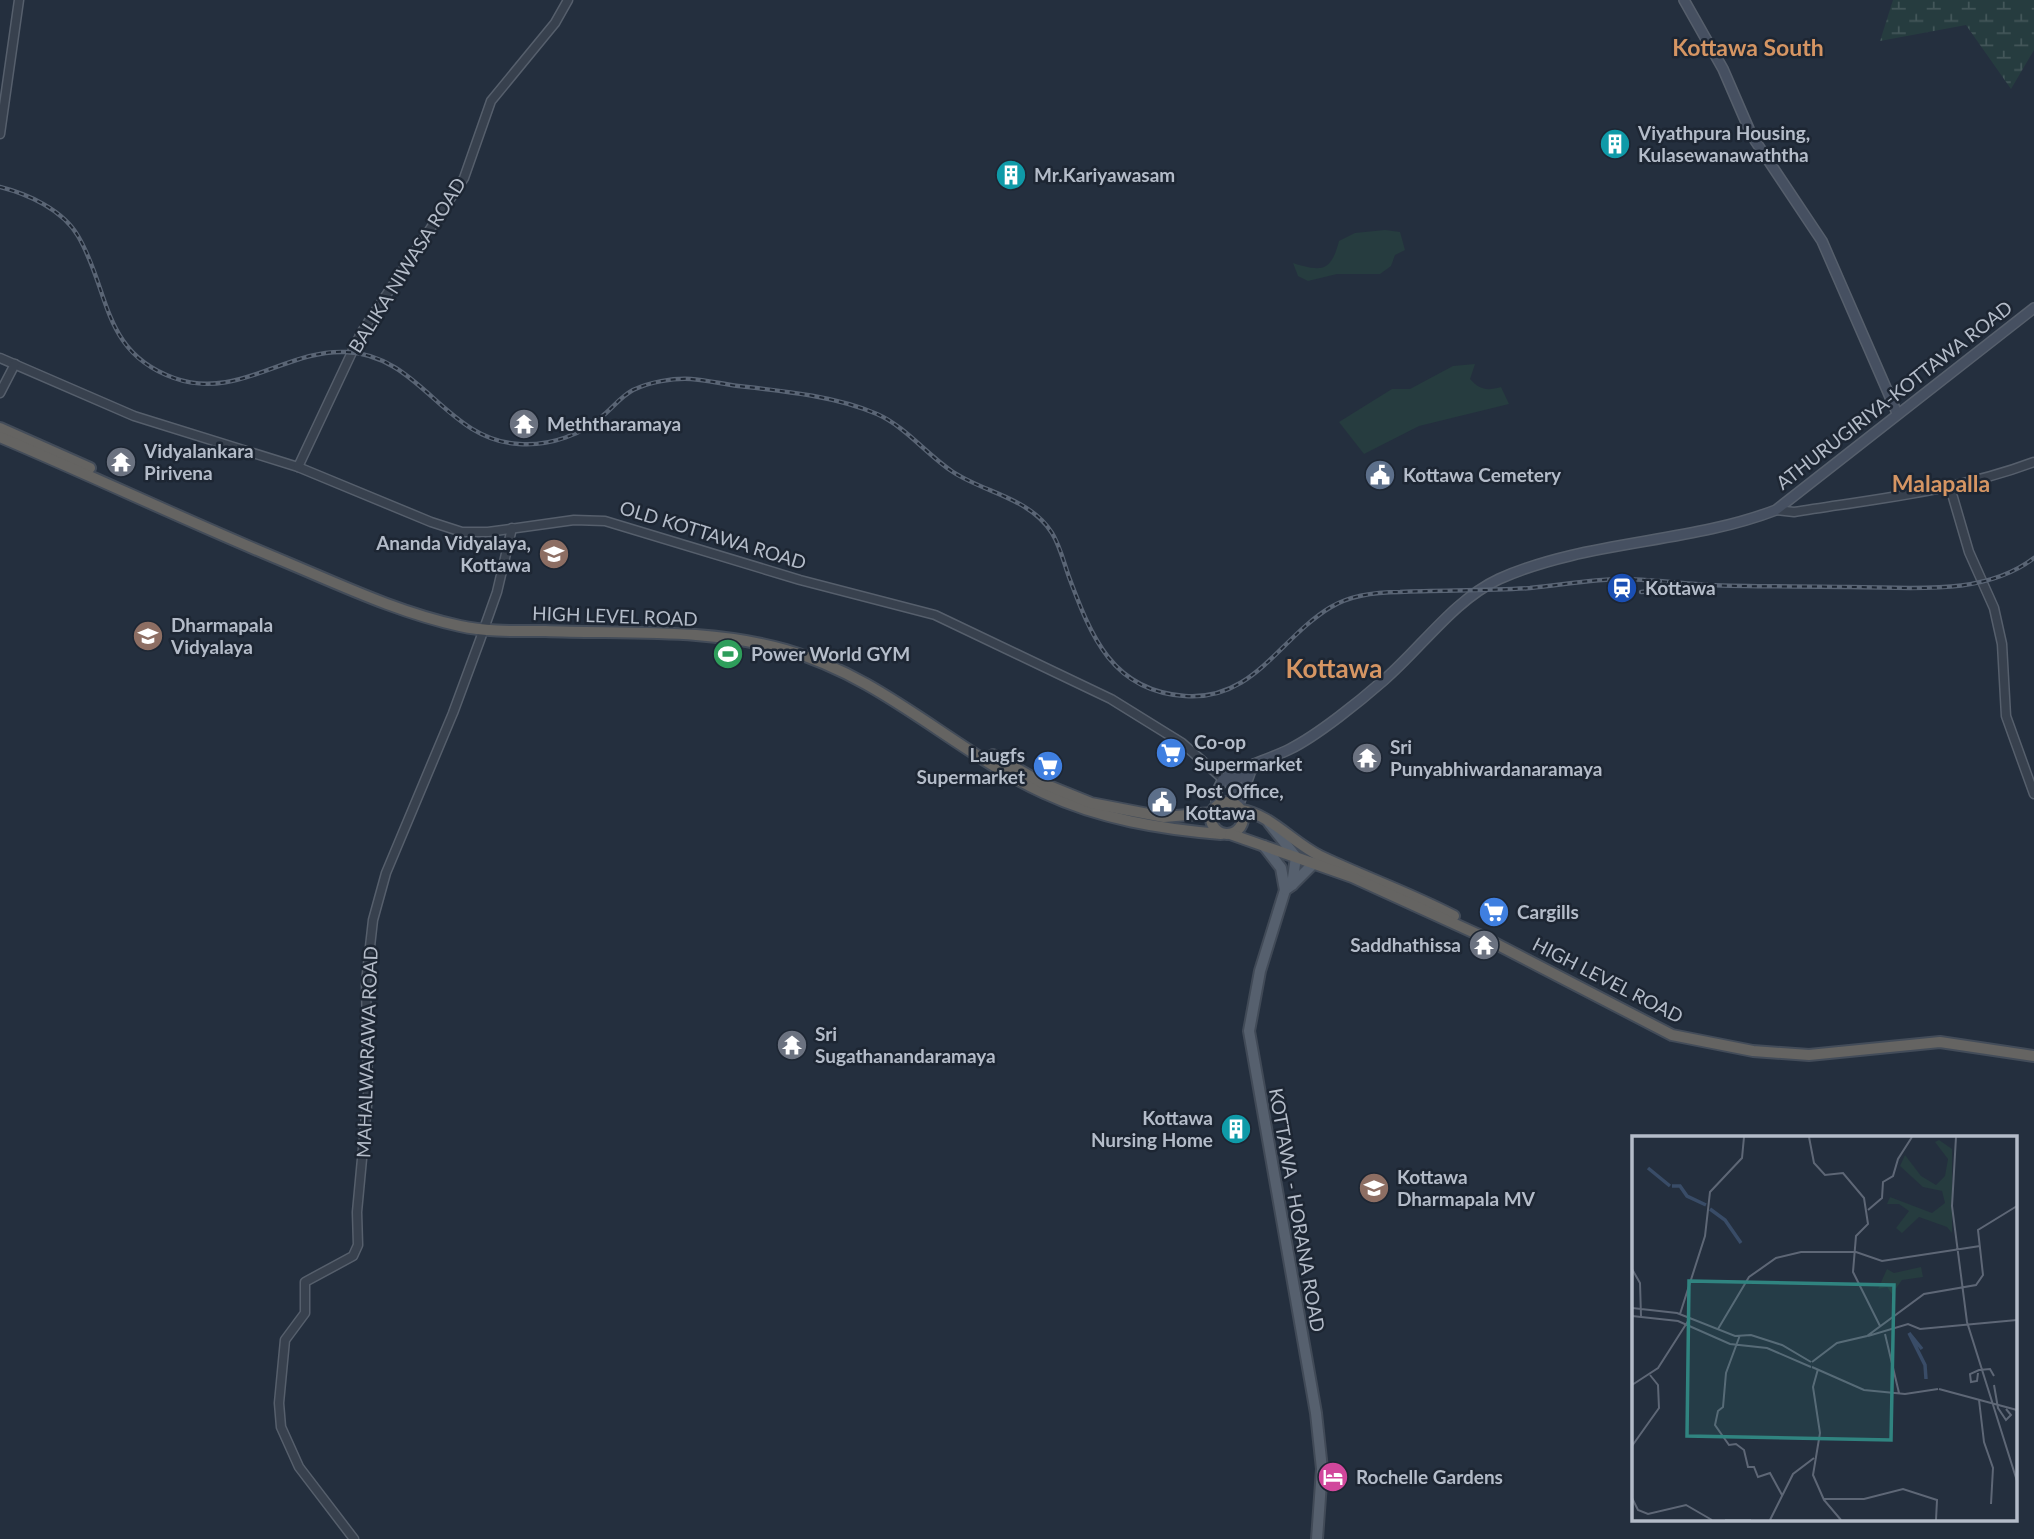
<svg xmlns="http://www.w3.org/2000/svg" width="2034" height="1539" viewBox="0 0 2034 1539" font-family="Lato,sans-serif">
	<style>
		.green { fill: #263c3f }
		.wetland { fill: url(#wetland-marsh) }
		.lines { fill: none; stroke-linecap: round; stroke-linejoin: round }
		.tertiary-casing { stroke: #565f6c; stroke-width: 11 }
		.secondary-casing { stroke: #565f6c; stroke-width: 12 }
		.primary-casing { stroke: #414a57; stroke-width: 14 }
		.trunk-casing { stroke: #434c59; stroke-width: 14 }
		.tertiary { stroke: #38414e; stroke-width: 8 }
		.secondary { stroke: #465061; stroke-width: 9 }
		.primary { stroke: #56606e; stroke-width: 10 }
		.trunk { stroke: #656462; stroke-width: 10 }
		.rail-casing { stroke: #5a6575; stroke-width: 4.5 }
		.rail { stroke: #1d2633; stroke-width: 2; stroke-dasharray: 5; stroke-linecap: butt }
		.labels { text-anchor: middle; stroke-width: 5; stroke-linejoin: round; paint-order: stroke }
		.poi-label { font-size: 19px; font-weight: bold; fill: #b4bcc9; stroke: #1d2633; text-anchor: start }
		.street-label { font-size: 19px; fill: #b4bcc9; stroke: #1d2633 }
		.quarter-label { font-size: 23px; font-weight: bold; fill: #d59563; stroke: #1d2633 }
		.district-label { font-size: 26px; font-weight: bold; fill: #d59563; stroke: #1d2633 }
		.inset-river { fill: none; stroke: #394c67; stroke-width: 3.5 }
		.inset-road { fill: none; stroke: #5e6776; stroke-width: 2 }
		.view { fill: #308480; fill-opacity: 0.15; stroke: #308480; stroke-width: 3.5 }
		.inset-edge { fill: none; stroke: #b4bcc9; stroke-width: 3.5 }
	</style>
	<defs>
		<pattern id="wetland-marsh" width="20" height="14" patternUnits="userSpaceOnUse" patternTransform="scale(1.75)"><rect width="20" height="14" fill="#263c3f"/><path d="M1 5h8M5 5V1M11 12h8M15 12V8" fill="none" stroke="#435659"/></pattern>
	</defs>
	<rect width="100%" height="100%" fill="#242f3e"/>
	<g class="green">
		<path d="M1385,230L1400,232L1405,250L1395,255L1391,266L1380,274H1337L1308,281L1298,276L1293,263C1322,272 1331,272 1339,241L1355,233Z"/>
		<path d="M1475,364L1470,379C1480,390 1487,391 1501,387L1509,404L1419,426L1364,454L1339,422L1392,389H1410L1453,366Z"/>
	</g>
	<polygon class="wetland" points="1893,0 2034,0 2034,50 2011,89 1966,25 1880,41"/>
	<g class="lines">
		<g class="tertiary-casing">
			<g id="tertiary">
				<polyline points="0,134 19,0"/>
				<polyline points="0,358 134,416 298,467 431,522 462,532 488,532 574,520 605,521 800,580 935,615 1111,699 1182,743 1223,779"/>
				<polyline points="0,393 15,364"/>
				<polyline points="298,467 361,333 464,178 491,101 555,23 568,0"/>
				<polyline points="1950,487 1969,552 1994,608 2002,644 2006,716 2034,794"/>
				<path d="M1776,510L1794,512C1875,499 1957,491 2034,462"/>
				<polyline points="354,1539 299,1467 281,1427 279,1403 285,1340 305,1313 305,1282 353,1256 358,1245 357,1212 368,1095 366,982 373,920 386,873 453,713 480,640 497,592 512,528"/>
			</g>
		</g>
		<g class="secondary-casing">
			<g id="secondary">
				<polyline points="1684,0 1723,69 1752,136 1822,241 1897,413"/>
				<polyline points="1230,784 1260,764"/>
				<polyline points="1230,784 1234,790 1235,804"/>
				<path d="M1216,806V793L1223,779C1244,766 1268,760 1290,749C1318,735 1360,701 1384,680C1422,647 1454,600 1499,579C1586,540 1688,544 1776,510L2034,308"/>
				<polyline points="1238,807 1250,773"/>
			</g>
		</g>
		<g class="primary-casing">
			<g id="primary">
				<polyline points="1269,823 1296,857 1292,885 1285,890 1260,971 1249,1031 1316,1413 1322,1469 1317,1539"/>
				<polyline points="1264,846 1281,868 1285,890"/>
				<polyline points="1292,885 1314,863"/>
			</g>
		</g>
		<g class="trunk-casing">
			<g id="trunk">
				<polyline points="0,428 90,468"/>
				<path d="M0,437C97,478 191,523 288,563C345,587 400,613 460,626C487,632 517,631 545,631C625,634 709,628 786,650C883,677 955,752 1044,793C1100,819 1160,829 1221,834"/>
				<polyline points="993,755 1044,784 1091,803 1164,817 1211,813"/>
				<circle cx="1227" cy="818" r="16"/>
				<path d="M1241,810C1270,814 1293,843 1320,856C1364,877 1410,893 1454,916"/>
				<polyline points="1230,834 1352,877 1477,934 1672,1035 1753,1051 1809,1055 1940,1042 2034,1056"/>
			</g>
		</g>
		<use href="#tertiary" class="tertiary"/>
		<use href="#secondary" class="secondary"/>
		<use href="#primary" class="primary"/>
		<use href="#trunk" class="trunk"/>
		<g class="rail-casing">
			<g id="rail">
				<path d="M0,187C28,194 63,210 78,236C110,290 101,352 174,378C237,401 286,349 346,352C421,355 445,440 519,444C551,446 582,435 606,413C615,405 622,396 633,390C650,382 672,378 691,379C706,380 722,384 738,386C783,391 835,396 877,414C906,427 926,454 953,472C985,493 1030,498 1052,533C1060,546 1064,563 1069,577C1091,636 1112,691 1185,696C1254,701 1279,638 1331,607C1351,595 1377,592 1400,592C1443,590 1487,591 1530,588C1562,585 1593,579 1625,579C1653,580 1680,583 1708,585C1755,587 1803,586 1850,587C1910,587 1983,597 2034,558"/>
				<polyline points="1641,592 1675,589"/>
			</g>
		</g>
		<use href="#rail" class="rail"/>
	</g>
	<defs>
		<g id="building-disc" transform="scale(1.575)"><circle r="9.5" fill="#0f9aa8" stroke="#1d2633"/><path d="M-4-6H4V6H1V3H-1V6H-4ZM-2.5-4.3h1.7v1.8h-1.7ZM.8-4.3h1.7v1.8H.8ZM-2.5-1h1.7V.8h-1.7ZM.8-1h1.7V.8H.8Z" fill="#fff"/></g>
		<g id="temple-disc" transform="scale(1.575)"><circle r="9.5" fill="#6b7280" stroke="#1d2633"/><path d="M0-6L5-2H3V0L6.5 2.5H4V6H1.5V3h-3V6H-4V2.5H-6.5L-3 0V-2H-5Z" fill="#fff"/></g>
		<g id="civic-disc" transform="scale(1.575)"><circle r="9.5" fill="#5c6f8a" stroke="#1d2633"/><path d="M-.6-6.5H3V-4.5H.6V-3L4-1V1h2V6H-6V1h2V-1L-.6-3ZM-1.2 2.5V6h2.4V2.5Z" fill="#fff"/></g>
		<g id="school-disc" transform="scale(1.575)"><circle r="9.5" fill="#8d6e63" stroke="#1d2633"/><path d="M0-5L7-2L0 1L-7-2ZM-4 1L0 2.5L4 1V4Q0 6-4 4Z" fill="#fff"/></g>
		<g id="station-disc" transform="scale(1.575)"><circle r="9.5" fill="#1a4fb4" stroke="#1d2633"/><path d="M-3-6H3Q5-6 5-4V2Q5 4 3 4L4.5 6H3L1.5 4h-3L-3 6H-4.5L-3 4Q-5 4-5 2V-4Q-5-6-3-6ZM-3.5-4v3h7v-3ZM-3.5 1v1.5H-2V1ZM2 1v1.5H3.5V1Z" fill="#fff"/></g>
		<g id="stadium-disc" transform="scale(1.575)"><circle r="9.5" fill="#2e9e5b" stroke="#1d2633"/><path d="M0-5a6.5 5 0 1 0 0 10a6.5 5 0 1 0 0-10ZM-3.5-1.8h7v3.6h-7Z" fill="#fff"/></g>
		<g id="supermarket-disc" transform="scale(1.575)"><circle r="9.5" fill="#3f7fe0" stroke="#1d2633"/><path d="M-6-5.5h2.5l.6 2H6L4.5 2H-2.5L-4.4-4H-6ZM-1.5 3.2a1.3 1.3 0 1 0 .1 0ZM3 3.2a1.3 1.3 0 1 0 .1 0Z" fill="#fff"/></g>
		<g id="hotel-disc" transform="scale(1.575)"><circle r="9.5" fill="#d1479c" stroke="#1d2633"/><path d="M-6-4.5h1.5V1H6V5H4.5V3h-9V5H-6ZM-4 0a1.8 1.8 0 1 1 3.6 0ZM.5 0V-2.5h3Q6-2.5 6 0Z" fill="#fff"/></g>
	</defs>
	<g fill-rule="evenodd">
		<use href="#building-disc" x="1615" y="144"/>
		<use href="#building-disc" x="1011" y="175"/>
		<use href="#temple-disc" x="524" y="424"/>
		<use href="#temple-disc" x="121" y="462"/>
		<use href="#civic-disc" x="1380" y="475"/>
		<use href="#school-disc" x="554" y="554"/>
		<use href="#station-disc" x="1622" y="588"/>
		<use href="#school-disc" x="148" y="636"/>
		<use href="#stadium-disc" x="728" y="654"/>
		<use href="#supermarket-disc" x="1171" y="753"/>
		<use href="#temple-disc" x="1367" y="758"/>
		<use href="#supermarket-disc" x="1048" y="766"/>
		<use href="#civic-disc" x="1162" y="802"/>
		<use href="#supermarket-disc" x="1494" y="912"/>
		<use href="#temple-disc" x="1484" y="945"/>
		<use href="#temple-disc" x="792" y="1045"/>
		<use href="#building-disc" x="1236" y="1129"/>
		<use href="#school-disc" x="1374" y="1188"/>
		<use href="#hotel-disc" x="1333" y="1477"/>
	</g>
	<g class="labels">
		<g class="poi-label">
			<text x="1638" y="140">Viyathpura Housing,<tspan x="1638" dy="22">Kulasewanawaththa</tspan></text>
			<text x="1034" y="182">Mr.Kariyawasam</text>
			<text x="547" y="431">Meththaramaya</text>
			<text x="144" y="458">Vidyalankara<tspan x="144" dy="22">Pirivena</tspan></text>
			<text x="1403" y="482">Kottawa Cemetery</text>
			<text x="531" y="550" text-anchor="end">Ananda Vidyalaya,<tspan x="531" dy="22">Kottawa</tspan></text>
			<text x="1645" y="595">Kottawa</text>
			<text x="171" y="632">Dharmapala<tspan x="171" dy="22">Vidyalaya</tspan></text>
			<text x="751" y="661">Power World GYM</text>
			<text x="1194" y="749">Co-op<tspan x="1194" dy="22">Supermarket</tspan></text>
			<text x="1390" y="754">Sri<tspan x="1390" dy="22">Punyabhiwardanaramaya</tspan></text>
			<text x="1025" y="762" text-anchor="end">Laugfs<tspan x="1025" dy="22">Supermarket</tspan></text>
			<text x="1185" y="798">Post Office,<tspan x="1185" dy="22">Kottawa</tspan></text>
			<text x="1517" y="919">Cargills</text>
			<text x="1461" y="952" text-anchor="end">Saddhathissa</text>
			<text x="815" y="1041">Sri<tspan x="815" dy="22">Sugathanandaramaya</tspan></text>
			<text x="1213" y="1125" text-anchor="end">Kottawa<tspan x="1213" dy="22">Nursing Home</tspan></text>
			<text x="1397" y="1184">Kottawa<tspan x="1397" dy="22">Dharmapala MV</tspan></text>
			<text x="1356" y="1484">Rochelle Gardens</text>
		</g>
		<g class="street-label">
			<text transform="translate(407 265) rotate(-58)" y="7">BALIKA NIWASA ROAD</text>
			<text transform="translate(1894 395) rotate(-38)" y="7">ATHURUGIRIYA-KOTTAWA ROAD</text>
			<text transform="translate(713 535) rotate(17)" y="7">OLD KOTTAWA ROAD</text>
			<text transform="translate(615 616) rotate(2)" y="7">HIGH LEVEL ROAD</text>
			<text transform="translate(1608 980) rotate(27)" y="7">HIGH LEVEL ROAD</text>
			<text transform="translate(367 1052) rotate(-88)" y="7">MAHALWARAWA ROAD</text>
			<text transform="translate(1297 1210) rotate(80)" y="7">KOTTAWA - HORANA ROAD</text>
		</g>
		<g class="quarter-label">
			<text x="1748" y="56">Kottawa South</text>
			<text x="1941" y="492">Malapalla</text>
		</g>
		<g class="district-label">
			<text x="1334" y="678">Kottawa</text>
		</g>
	</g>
	<g transform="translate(1632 1136)">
		<rect width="385" height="385" fill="#242f3e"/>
		<path d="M307,4L320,13V97L315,91L287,81L270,97L264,92L277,75L267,68H255L258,61L300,77L313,67L310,55L291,51L268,30L273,19L289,40L304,49L313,40L316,23L303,6Z" fill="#263c3f"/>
		<path d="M289,131L291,141L270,144L260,158L255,151L246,153L255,133L262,137Z" fill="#263c3f"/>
		<path class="inset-river" d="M16,32L38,50M40,50H48L55,60L74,69M78,73L93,84L109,107M290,213L277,197L293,229L294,243"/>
		<path class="inset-road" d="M177,1L182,27L193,39L211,37L232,62L236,88L224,100L221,136L248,190M324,1L320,70L335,186L385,345M236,74L250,62L251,46L261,40L266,23L280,1M0,133L8,147L9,180M0,172L45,177L103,200L119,199L150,209L179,226M48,178L73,100L78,56L110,22L112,1M0,180L46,185L98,208L135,212L179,231M86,193L117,141L144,122L169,116H224L250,125L348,110M253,198L267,257M108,199L94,237L91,271L86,275L83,289L97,309L104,308L112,314L116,331H122L126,341L138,337L150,359M236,200L276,188L288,193L385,184M180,226L205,207L235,200L292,158L344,149L351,139L346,94L385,70M180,231L232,254L273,258L306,253M186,233L181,251L188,297L181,339L192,364L209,384M346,237L345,245L339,246L338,238L347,234L358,233L362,240M0,249L26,232L58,182M362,249L366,272L374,284L379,279L374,273M307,253L385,274M347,264L352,306L361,332L359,368M0,310L27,272L26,249L18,239M0,362L6,374L16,378L54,369L80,384M191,363H232L271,353L305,364L304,384M93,384H119M138,384L161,338L182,322"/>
		<path class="view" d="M57,145L262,149L259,304L55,300Z"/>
		<rect width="385" height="385" class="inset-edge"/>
	</g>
</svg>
